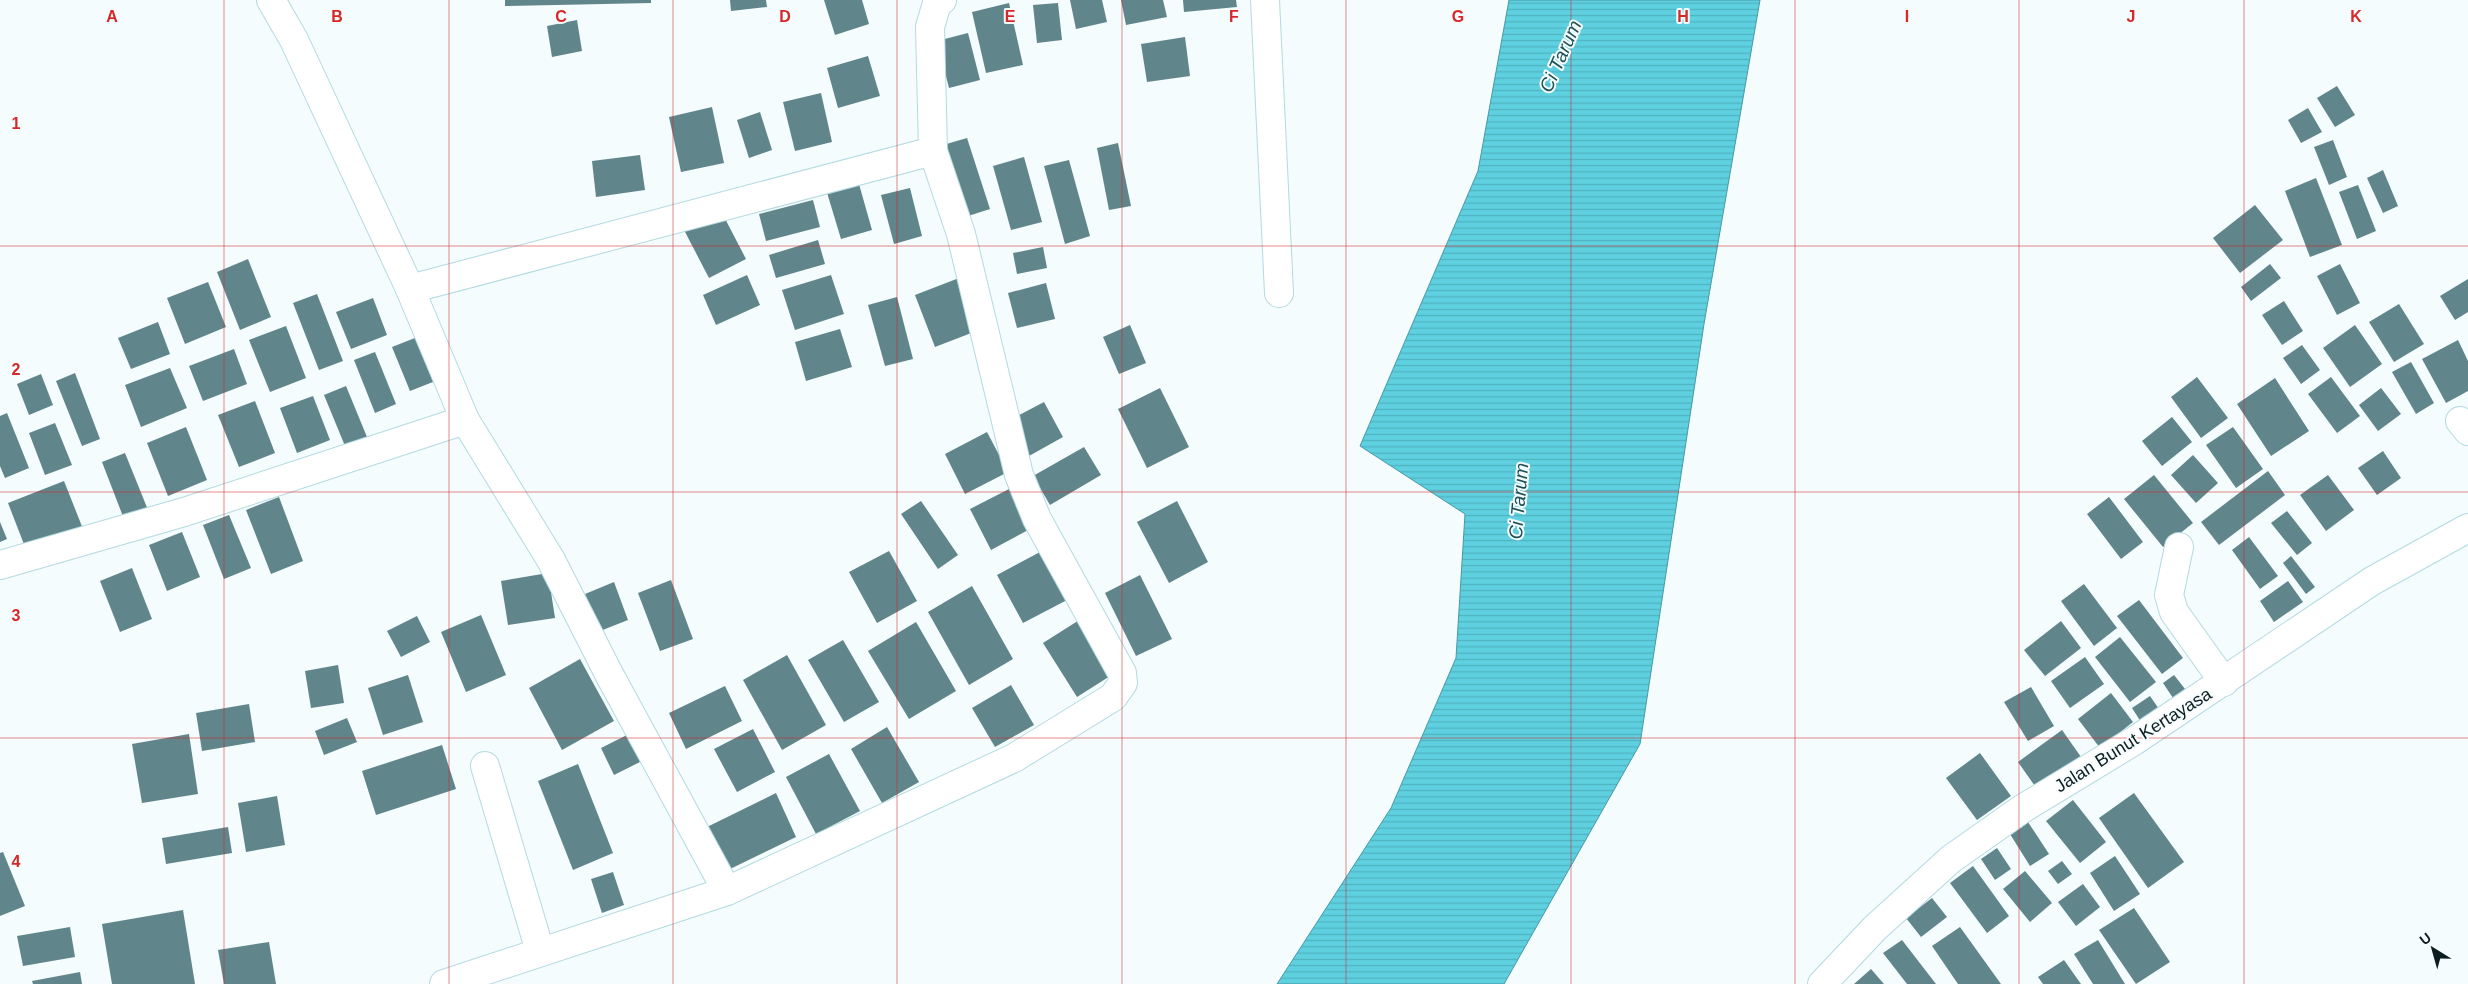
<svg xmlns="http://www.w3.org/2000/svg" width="2468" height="984" viewBox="0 0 2468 984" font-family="Helvetica,sans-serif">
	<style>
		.water { fill: url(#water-rules); stroke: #469aa6 }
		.building { fill: #60858b }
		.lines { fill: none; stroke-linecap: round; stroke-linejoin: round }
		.minor-casing { stroke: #b2dae1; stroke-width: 30 }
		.minor { stroke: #fff; stroke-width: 28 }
		.grid { fill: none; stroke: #d62828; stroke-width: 1; stroke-opacity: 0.55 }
		.labels { text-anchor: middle; stroke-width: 4; stroke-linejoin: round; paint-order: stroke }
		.street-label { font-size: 18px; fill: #0e1d1f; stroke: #f4fcfd }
		.water-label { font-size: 19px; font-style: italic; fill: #1f5158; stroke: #f4fcfd }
		.grid-label { font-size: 16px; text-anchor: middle; font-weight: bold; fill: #d62828; stroke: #f4fcfd; stroke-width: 4; stroke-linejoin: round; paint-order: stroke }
	</style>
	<defs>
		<pattern id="water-rules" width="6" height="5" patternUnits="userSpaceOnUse" patternTransform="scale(1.25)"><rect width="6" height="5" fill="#5ed0e0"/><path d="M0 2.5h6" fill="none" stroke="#50b2c0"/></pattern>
	</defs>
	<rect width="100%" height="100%" fill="#f4fcfd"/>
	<polygon class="water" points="1509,0 1760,0 1704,324 1640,744 1504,984 1277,984 1391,808 1456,658 1465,514 1360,446 1478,171"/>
	<g class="building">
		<polygon points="505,0 651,0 651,3 505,6"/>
		<polygon points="730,0 766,0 767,7 731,11"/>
		<polygon points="824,0 862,0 869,24 835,35"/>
		<polygon points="1070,0 1102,0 1107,22 1076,29"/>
		<polygon points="1121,0 1163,0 1167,17 1126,25"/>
		<polygon points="1183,0 1236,0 1237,7 1184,12"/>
		<polygon points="1009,3 1023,65 986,73 972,12"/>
		<polygon points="1058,3 1062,40 1037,43 1033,5"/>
		<polygon points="577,20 582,51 552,57 547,26"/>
		<polygon points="968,33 980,80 949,88 937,41"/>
		<polygon points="1185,37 1190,76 1147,82 1141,44"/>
		<polygon points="868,56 880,96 838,108 827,68"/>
		<polygon points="2337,86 2355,115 2335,127 2317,98"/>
		<polygon points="821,93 832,142 795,151 783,102"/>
		<polygon points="712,107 724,163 681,172 669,117"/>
		<polygon points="2308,108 2322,132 2301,143 2288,120"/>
		<polygon points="760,112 772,150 749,158 737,120"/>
		<polygon points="967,138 990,209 965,217 943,145"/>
		<polygon points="2333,140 2347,177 2329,185 2314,147"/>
		<polygon points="1118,143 1131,206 1109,210 1097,148"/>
		<polygon points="640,155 645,190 596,197 592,161"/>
		<polygon points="1024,157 1042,222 1011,230 993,166"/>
		<polygon points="1069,160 1090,236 1065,244 1044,166"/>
		<polygon points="2383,170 2398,206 2383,213 2367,178"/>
		<polygon points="857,177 872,230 841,239 825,186"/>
		<polygon points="2316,178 2342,245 2310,257 2285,191"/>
		<polygon points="2358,185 2376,231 2357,239 2339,192"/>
		<polygon points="910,188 922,236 894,244 881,195"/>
		<polygon points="813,200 820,227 766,241 759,214"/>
		<polygon points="2255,205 2283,240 2240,273 2213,238"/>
		<polygon points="720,209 746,259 709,278 683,228"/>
		<polygon points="818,240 825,264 776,278 769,255"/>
		<polygon points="1043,247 1047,268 1017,274 1013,253"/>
		<polygon points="248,259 271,317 240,330 217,272"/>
		<polygon points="2270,264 2281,278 2251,301 2241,287"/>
		<polygon points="2340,264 2360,303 2337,315 2317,276"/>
		<polygon points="747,275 760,305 716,325 703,295"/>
		<polygon points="831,275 844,314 795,330 782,290"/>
		<polygon points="959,278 979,330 935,347 915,295"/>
		<polygon points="2468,279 2468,312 2455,320 2440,296"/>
		<polygon points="208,282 226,327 185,344 167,298"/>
		<polygon points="1046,283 1055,319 1017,328 1008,293"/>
		<polygon points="317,294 343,361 319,370 293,303"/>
		<polygon points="897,297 913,359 885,366 868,305"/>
		<polygon points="373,298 387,335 351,349 336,312"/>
		<polygon points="2284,301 2303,331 2282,345 2262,315"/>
		<polygon points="2399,304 2424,344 2394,362 2369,322"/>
		<polygon points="158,322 170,354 131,369 118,338"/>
		<polygon points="1130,325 1146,363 1119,374 1103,337"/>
		<polygon points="2355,325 2382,364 2350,387 2323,348"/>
		<polygon points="286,326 306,378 270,392 249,340"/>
		<polygon points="840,329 852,367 806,381 795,342"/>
		<polygon points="420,336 438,380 410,391 392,347"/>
		<polygon points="2458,340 2468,361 2468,391 2446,403 2422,359"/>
		<polygon points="2302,345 2320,370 2301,384 2283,358"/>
		<polygon points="234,349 247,384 203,401 189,366"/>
		<polygon points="375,352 396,404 375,413 354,360"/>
		<polygon points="2411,362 2434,403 2416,414 2392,372"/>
		<polygon points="170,368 187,408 141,427 125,385"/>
		<polygon points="75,373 100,439 82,446 56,381"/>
		<polygon points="41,374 53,405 29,415 17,384"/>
		<polygon points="2197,377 2228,418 2201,438 2171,397"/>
		<polygon points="2331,377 2360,416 2337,433 2308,394"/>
		<polygon points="2275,378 2309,431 2271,456 2237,404"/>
		<polygon points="346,386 367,437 345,446 324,395"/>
		<polygon points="1160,388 1189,447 1147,468 1118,409"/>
		<polygon points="2381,388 2401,414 2378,431 2359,405"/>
		<polygon points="313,396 330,440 297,453 280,408"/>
		<polygon points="255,401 275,453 239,467 218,415"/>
		<polygon points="1044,402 1063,437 1029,456 1010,420"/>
		<polygon points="7,413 29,468 5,478 0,466 0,416"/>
		<polygon points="2172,417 2192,442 2162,466 2142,441"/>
		<polygon points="55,423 72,465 45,475 29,433"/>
		<polygon points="186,427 207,480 168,496 147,443"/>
		<polygon points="2233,427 2263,469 2236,488 2206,445"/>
		<polygon points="987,432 1008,472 965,494 945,454"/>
		<polygon points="1084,447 1101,475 1050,505 1033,476"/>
		<polygon points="2383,451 2401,478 2377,495 2358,468"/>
		<polygon points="125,453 148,510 124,519 102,462"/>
		<polygon points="2193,455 2218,483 2196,503 2171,475"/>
		<polygon points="2268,471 2285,495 2219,545 2201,522"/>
		<polygon points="2154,475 2193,523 2163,547 2124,499"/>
		<polygon points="2328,475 2354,510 2326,531 2300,495"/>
		<polygon points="64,481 83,529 27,552 8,503"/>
		<polygon points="1009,489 1030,529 991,550 970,509"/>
		<polygon points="279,497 303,561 271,574 246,510"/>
		<polygon points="2109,497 2143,542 2121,559 2087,514"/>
		<polygon points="921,501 958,555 938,569 901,514"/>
		<polygon points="1177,501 1208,562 1169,583 1137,522"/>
		<polygon points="2287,511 2312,543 2297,555 2271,523"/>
		<polygon points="229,515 251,568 224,579 203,525"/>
		<polygon points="0,522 7,539 0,542"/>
		<polygon points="182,532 200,577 167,591 149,545"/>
		<polygon points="2249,537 2278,576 2260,589 2232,550"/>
		<polygon points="889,551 917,601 877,623 849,572"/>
		<polygon points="1042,551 1067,600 1023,623 997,575"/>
		<polygon points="2291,556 2315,587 2306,594 2283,563"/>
		<polygon points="132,568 152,619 120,632 100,581"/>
		<polygon points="548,573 555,618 508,625 501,581"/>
		<polygon points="1140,575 1172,639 1136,656 1105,593"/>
		<polygon points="671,580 693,639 660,651 638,593"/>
		<polygon points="2288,581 2303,602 2274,622 2260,601"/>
		<polygon points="614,582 628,620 600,631 585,594"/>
		<polygon points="2084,584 2117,628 2094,646 2061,601"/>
		<polygon points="972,586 1013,659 969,685 928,612"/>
		<polygon points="2139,600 2183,658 2162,674 2117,616"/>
		<polygon points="481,615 506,675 466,692 441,632"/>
		<polygon points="417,616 430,642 401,657 387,631"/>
		<polygon points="1084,617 1118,671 1077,697 1043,643"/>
		<polygon points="2061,621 2081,648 2045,676 2024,650"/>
		<polygon points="916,622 956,691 909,719 868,651"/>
		<polygon points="2120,637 2156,682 2130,702 2095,657"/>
		<polygon points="843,640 879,702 844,722 808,660"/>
		<polygon points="787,655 826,725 782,750 743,680"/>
		<polygon points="2085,657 2104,684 2070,708 2051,681"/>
		<polygon points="580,659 614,721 562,750 529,688"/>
		<polygon points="338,665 344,703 311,708 305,671"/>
		<polygon points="408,675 423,722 383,735 368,688"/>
		<polygon points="2174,675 2185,689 2173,698 2163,683"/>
		<polygon points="1011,685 1034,725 995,747 972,708"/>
		<polygon points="725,686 742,721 686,749 669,713"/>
		<polygon points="2031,687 2054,726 2028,741 2004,702"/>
		<polygon points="2111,693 2133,722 2100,748 2078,719"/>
		<polygon points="2150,696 2159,709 2141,722 2132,708"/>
		<polygon points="249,704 255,742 202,751 196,713"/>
		<polygon points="347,718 357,742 324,755 315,731"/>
		<polygon points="887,727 919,782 882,803 851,749"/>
		<polygon points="753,729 775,772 737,792 714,749"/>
		<polygon points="2062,730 2086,764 2042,796 2018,762"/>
		<polygon points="189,734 198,794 142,803 132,744"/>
		<polygon points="629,734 642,761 614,775 601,748"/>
		<polygon points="442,745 456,789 376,815 362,771"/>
		<polygon points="1980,753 2011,796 1977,820 1946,778"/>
		<polygon points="829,754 860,811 816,834 786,777"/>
		<polygon points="578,764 613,853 573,870 538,781"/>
		<polygon points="776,793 796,837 728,870 707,827"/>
		<polygon points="2134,793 2184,862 2148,888 2099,818"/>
		<polygon points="277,796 285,845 246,852 238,803"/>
		<polygon points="2073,800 2106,842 2080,863 2046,821"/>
		<polygon points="2028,822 2049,854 2030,866 2010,834"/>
		<polygon points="228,827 232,853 166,864 162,838"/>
		<polygon points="1997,848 2011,869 1995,880 1981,859"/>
		<polygon points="3,852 25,906 0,916 0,853"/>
		<polygon points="2115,856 2140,894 2114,911 2090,873"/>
		<polygon points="2062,861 2072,874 2058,884 2048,871"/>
		<polygon points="1973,866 2009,916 1987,933 1950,883"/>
		<polygon points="2025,871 2052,903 2030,922 2003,889"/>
		<polygon points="613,872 624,905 602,913 591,879"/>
		<polygon points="2083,884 2100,907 2076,926 2058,902"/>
		<polygon points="1932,898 1947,917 1921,937 1906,918"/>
		<polygon points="2134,908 2170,962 2136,984 2099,930"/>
		<polygon points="183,910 195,984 112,984 102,924"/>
		<polygon points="70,927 75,957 23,966 17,936"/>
		<polygon points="1960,927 2001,984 1958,984 1932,946"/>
		<polygon points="1902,940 1936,984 1907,984 1883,953"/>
		<polygon points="2098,940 2125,984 2093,984 2074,954"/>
		<polygon points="269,942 276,984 224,984 218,950"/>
		<polygon points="2064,960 2081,984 2043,984 2038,977"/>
		<polygon points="1871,969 1884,984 1854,984"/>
		<polygon points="80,972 82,984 33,984 32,981"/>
	</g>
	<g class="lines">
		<g class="minor-casing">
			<g id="minor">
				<polyline points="271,0 294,40 410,289 465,420 551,560 609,674 727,891"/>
				<polyline points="1265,0 1279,293"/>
				<polyline points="410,289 933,151"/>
				<polyline points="2460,421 2468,431"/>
				<polyline points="2179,547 2169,595 2174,612 2224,682"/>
				<polyline points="0,565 184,512 465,420"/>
				<polyline points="485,766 540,951"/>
				<polyline points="444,984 727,891 1014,758 1113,697 1123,683 1122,673 1037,519 1019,475 961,234 933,151 930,27 937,3 942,0"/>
				<polyline points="1822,984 1875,928 1951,859 2022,809 2134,741 2372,581 2468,528"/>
			</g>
		</g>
		<use href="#minor" class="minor"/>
	</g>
	<path class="grid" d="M224,0V984M449,0V984M673,0V984M897,0V984M1122,0V984M1346,0V984M1571,0V984M1795,0V984M2019,0V984M2244,0V984M0,246H2468M0,492H2468M0,738H2468"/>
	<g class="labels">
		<g class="street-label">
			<text transform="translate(2133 740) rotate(-32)" y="6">Jalan Bunut Kertayasa</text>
		</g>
		<g class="water-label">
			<text transform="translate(1560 56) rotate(-66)" y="7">Ci Tarum</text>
			<text transform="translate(1518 501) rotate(-85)" y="7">Ci Tarum</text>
		</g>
	</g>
	<g class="grid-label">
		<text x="112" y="22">A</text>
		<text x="337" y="22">B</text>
		<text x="561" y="22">C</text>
		<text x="785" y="22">D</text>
		<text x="1010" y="22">E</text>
		<text x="1234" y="22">F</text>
		<text x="1458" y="22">G</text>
		<text x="1683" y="22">H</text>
		<text x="1907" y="22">I</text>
		<text x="2131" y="22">J</text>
		<text x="2356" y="22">K</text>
		<text x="16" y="129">1</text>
		<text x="16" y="375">2</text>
		<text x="16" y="621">3</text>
		<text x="16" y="867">4</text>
	</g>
	<g transform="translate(2433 949) rotate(323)" stroke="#f4fcfd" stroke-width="4" paint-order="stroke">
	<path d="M0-4L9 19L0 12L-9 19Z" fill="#0e1d1f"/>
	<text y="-8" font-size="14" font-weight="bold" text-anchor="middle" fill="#0e1d1f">U</text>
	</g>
</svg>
